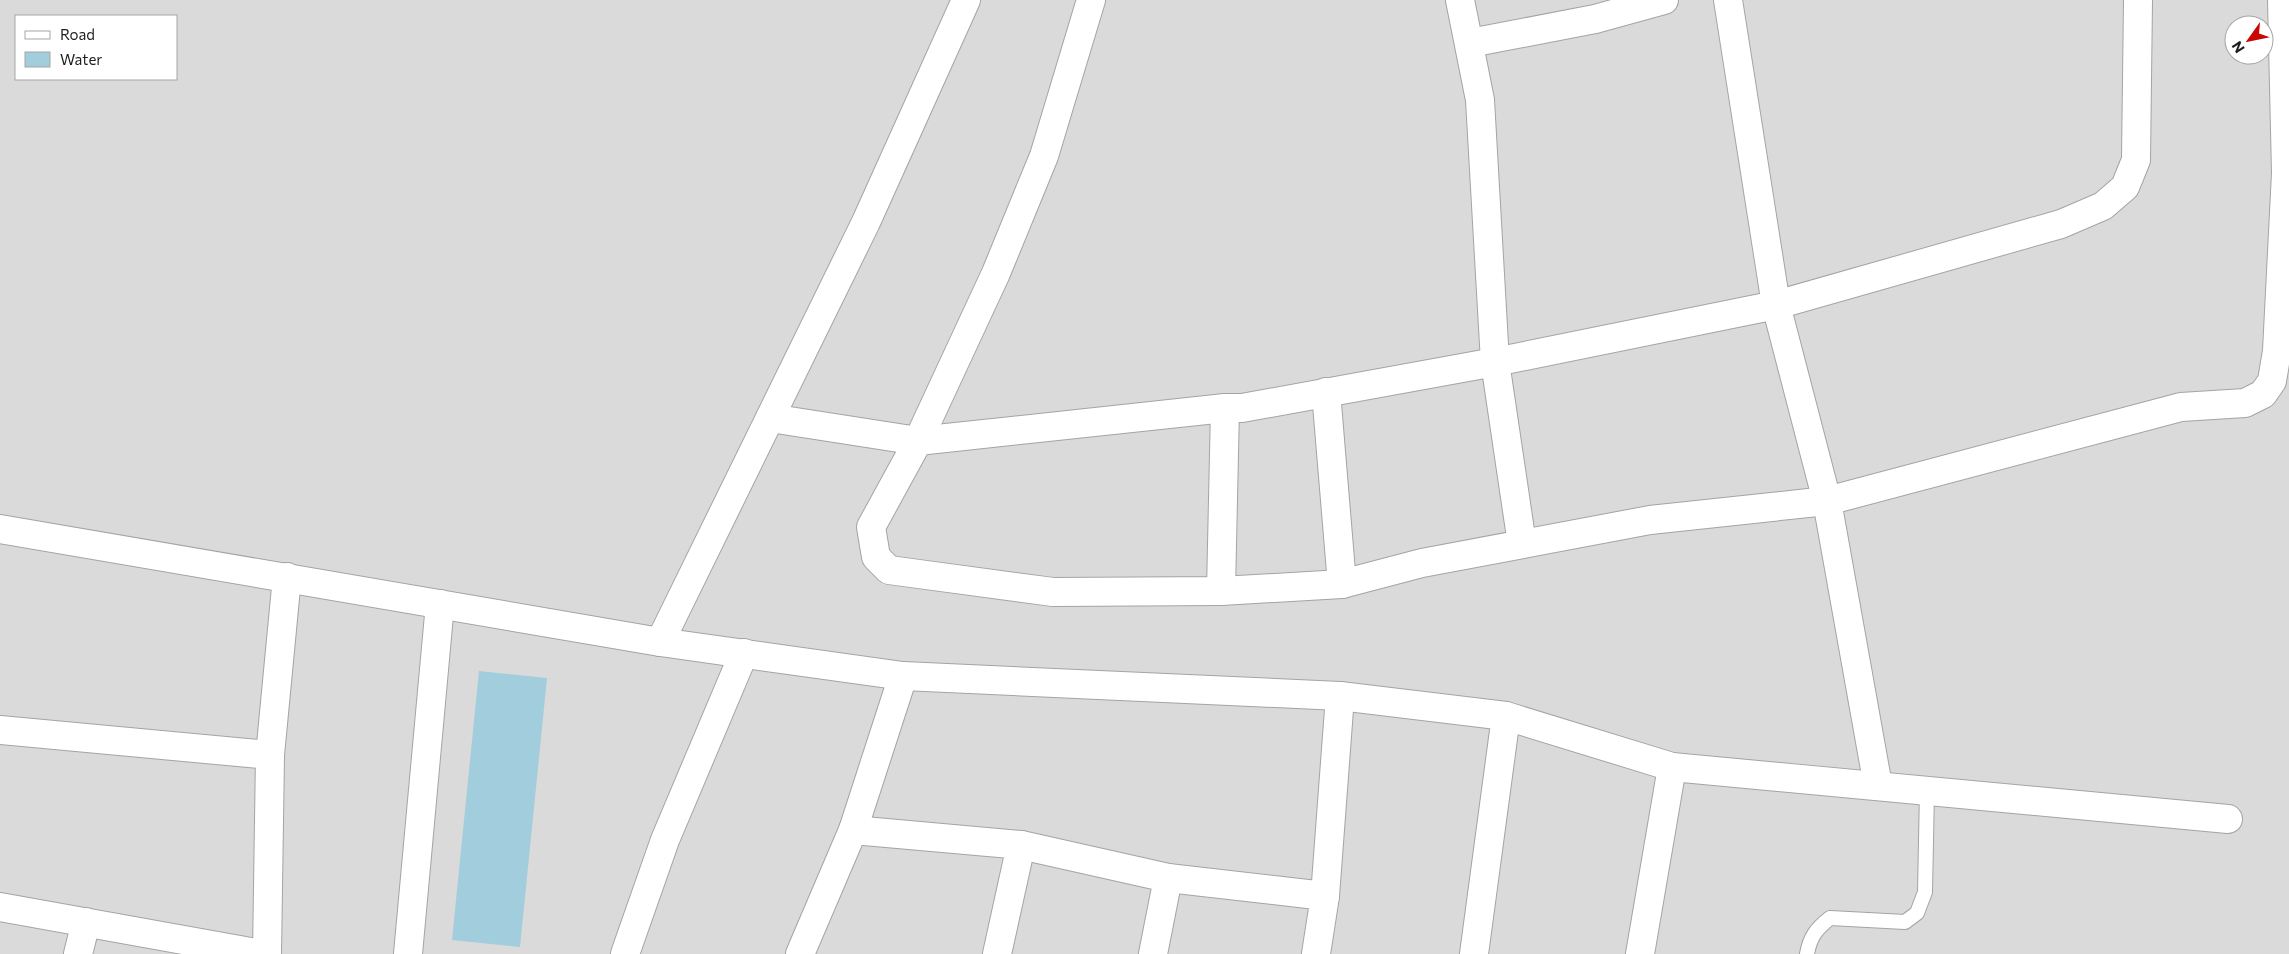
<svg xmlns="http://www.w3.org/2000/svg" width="2289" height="954" viewBox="0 0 2289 954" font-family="Commissioner,sans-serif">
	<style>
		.residential { fill: #dbdada; fill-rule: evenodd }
		.water { fill: #a2cddc }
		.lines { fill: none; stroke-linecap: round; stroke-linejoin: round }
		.lane-casing { stroke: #a4a4a4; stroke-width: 16 }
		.street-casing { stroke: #a4a4a4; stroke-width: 30 }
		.lane { stroke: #fff; stroke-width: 14 }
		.street { stroke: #fff; stroke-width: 28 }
	</style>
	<rect width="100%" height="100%" fill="#eeebe2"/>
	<path class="residential" d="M0,0H2289V954H0ZM16,16H176V79H16ZM2234,25H2264V55H2234Z"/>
	<polygon class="water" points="479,671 547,678 520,947 452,940"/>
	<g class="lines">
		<g class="lane-casing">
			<path id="lane" d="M1807,954C1810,937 1816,929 1830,918L1905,922L1917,913L1925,892L1927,790"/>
		</g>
		<g class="street-casing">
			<g id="street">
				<polyline points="1460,0 1480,100 1495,362 1522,544"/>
				<polyline points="1728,0 1776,305 1827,501 1878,786"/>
				<polyline points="2138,0 2136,160 2125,187 2103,206 2061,224 1776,305 1495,362 1242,408 1225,408 918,441 871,527 876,557 889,570 1053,592 1221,591 1342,584 1422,563 1650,520 1827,501 2181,407 2245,403 2263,394 2272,381 2277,351 2286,173 2282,0"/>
				<polyline points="1470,43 1595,19 1664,0"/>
				<polyline points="1326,392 1342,584"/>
				<polyline points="770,418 918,441 996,273 1044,156 1091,0"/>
				<polyline points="0,529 660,642 903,676 1340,696 1506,716 1672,767"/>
				<polyline points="1221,591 1225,408"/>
				<polyline points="660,642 866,222 966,0"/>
				<polyline points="0,730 270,755"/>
				<polyline points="853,830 1021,845 997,954"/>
				<polyline points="1021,845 1168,878 1153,954"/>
				<polyline points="1168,878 1325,896 1316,954"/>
				<polyline points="1325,896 1340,696"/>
				<polyline points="0,907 261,954"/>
				<polyline points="78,954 86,922"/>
				<polyline points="267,954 270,755 287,577"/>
				<polyline points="408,954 440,604"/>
				<polyline points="625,954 665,840 744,653"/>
				<polyline points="800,954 853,830 903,676"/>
				<polyline points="1474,954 1506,716"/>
				<polyline points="1640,954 1672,767 2228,819"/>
			</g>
		</g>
		<use href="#lane" class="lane"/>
		<use href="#street" class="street"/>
	</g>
	<rect x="15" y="15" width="162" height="65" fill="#ffffff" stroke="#a5a5a5"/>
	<rect x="25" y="31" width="25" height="8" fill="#ffffff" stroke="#a5a5a5"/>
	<text x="60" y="40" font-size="15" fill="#1d1d1d">Road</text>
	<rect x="25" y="52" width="25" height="15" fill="#a2cddc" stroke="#a5a5a5"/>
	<text x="60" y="65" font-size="15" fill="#1d1d1d">Water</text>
	<g transform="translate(2249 40) rotate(237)"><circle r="24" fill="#ffffff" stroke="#a5a5a5"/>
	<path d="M0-4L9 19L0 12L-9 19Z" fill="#c90600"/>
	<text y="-8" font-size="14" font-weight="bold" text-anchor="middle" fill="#1d1d1d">N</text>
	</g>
</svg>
